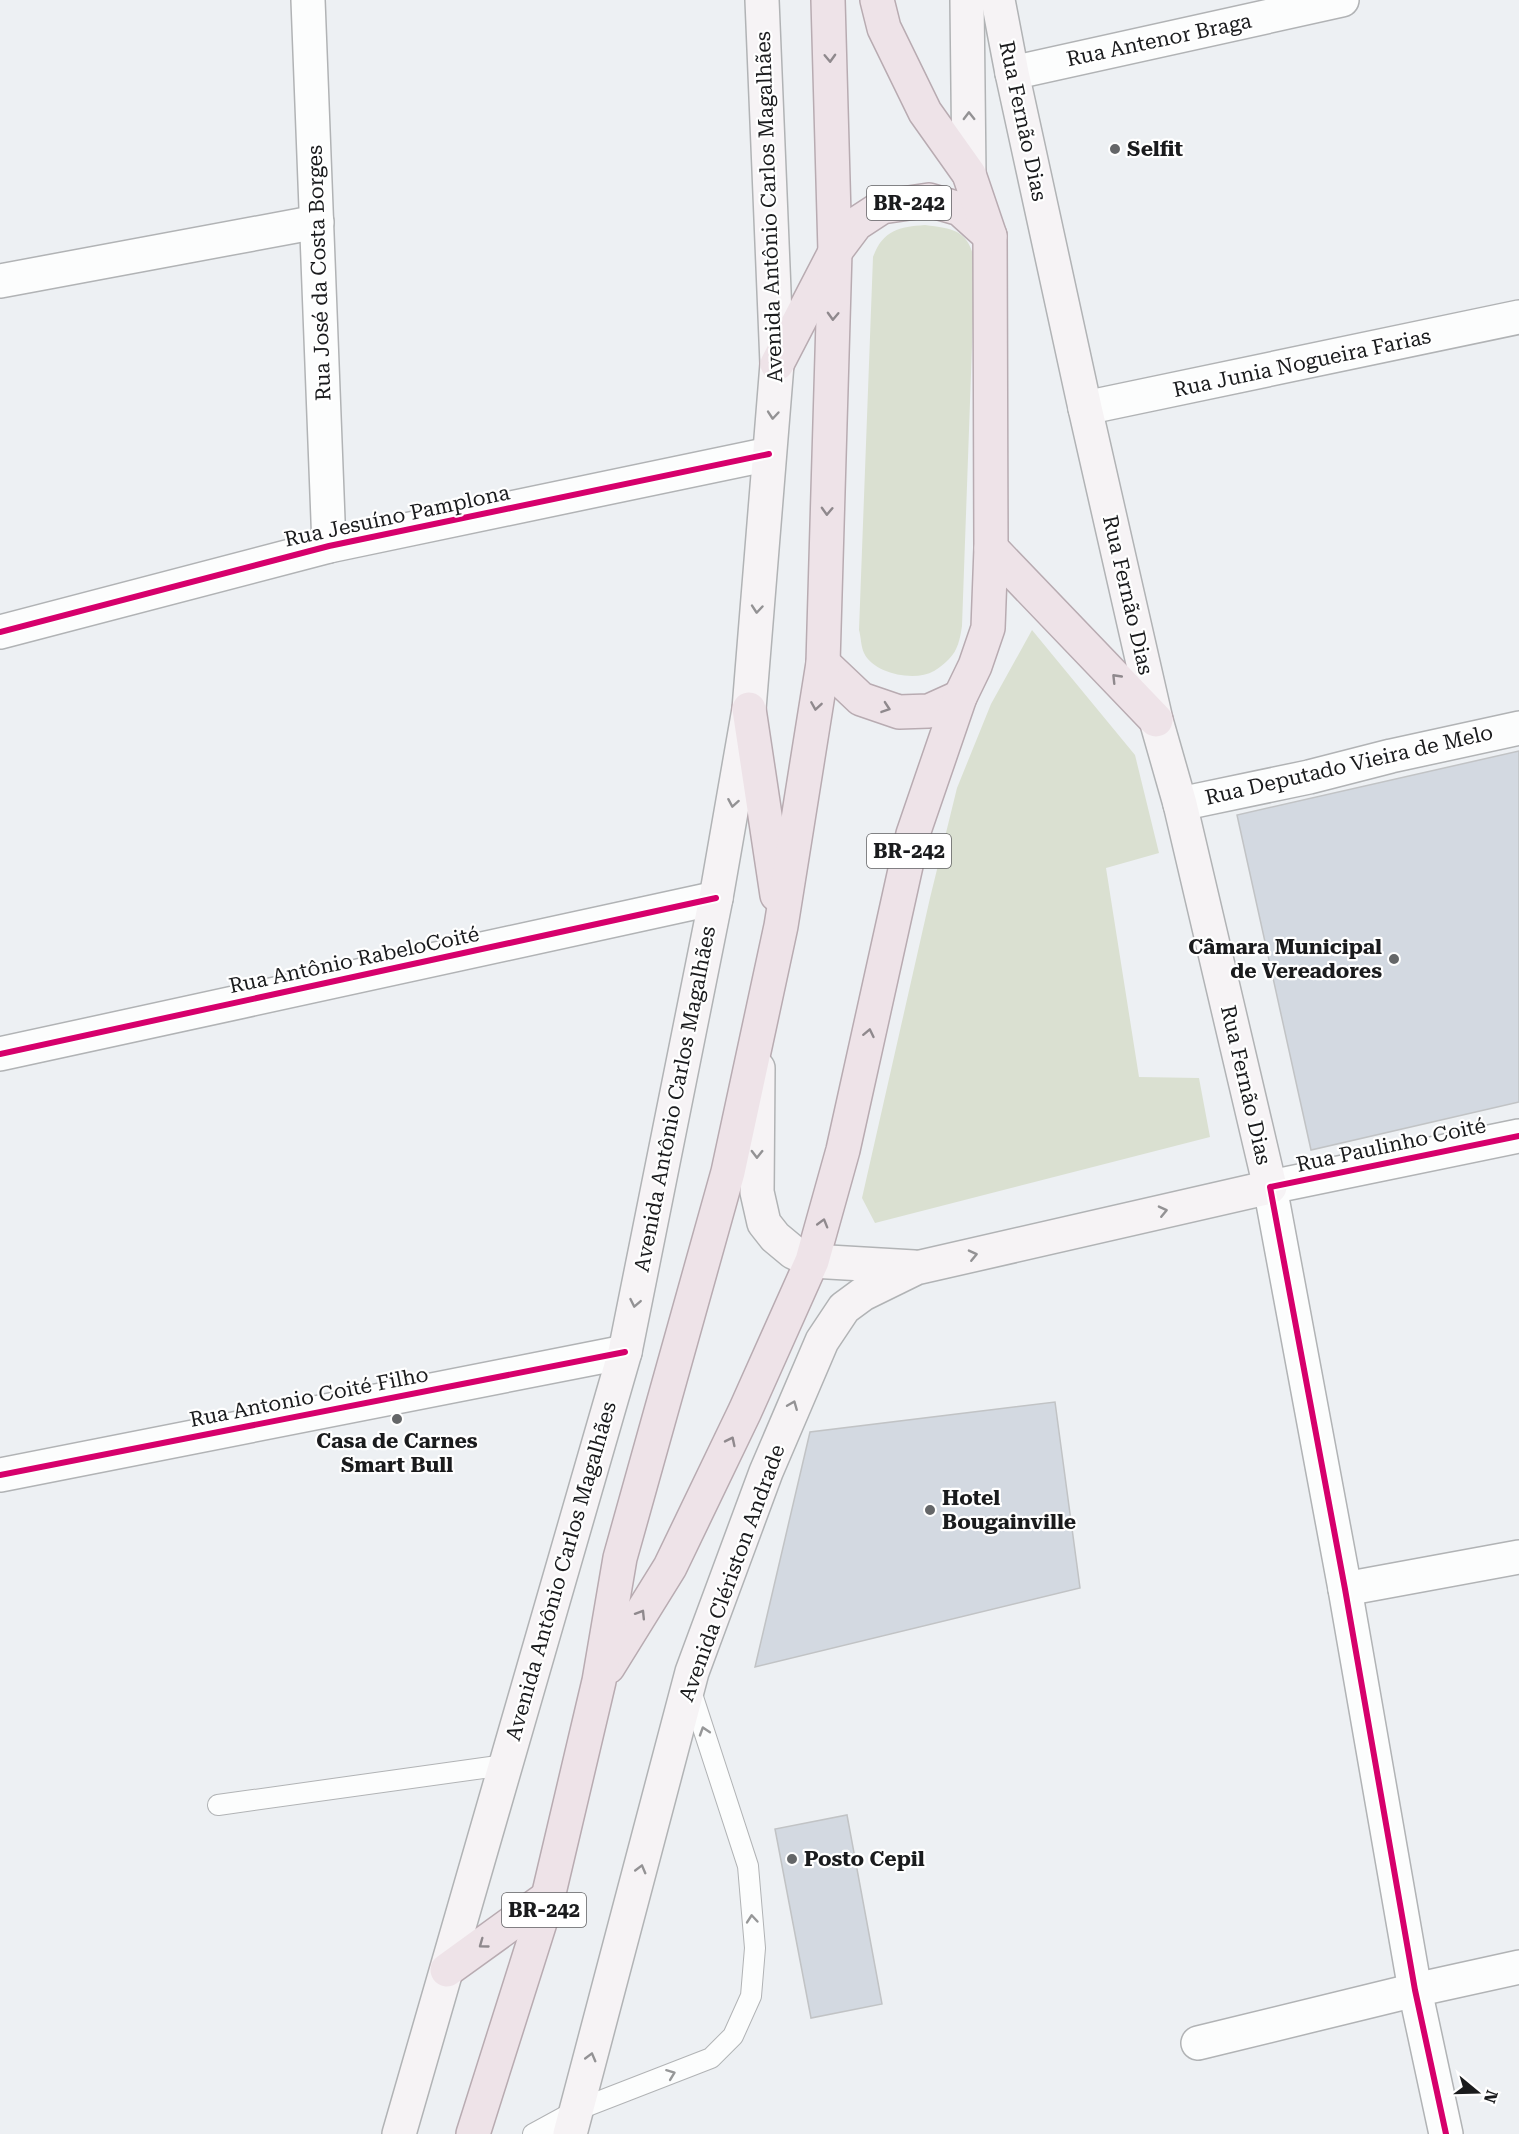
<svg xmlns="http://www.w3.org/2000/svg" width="1519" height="2134" viewBox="0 0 1519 2134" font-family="'Roboto Serif',serif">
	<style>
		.green { fill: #dae0d1 }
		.building { fill: #d3d9e1; stroke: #c1c3c5; stroke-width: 1.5 }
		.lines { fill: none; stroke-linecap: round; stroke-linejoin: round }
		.service-casing { stroke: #b1b3b5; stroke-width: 22 }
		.minor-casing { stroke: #b1b3b5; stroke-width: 36 }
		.tertiary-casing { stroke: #b1b3b5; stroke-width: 36 }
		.secondary-casing { stroke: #b1b3b5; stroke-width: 36 }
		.trunk-casing { stroke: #b8abb1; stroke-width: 36 }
		.service { stroke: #fcfdfd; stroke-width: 20 }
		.minor { stroke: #fcfdfd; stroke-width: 33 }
		.tertiary { stroke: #fcfdfd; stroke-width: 33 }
		.secondary { stroke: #f6f3f5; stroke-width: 33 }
		.trunk { stroke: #eee3e8; stroke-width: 33 }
		.cycleway-casing { stroke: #fff; stroke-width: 10 }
		.cycleway { stroke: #d6006c; stroke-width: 6 }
		.oneway { stroke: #8f898d }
		.oneway2 { stroke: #939294 }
		.oneway3 { stroke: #969798 }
		.poi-dot { fill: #646668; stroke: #fff; stroke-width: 2 }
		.labels { text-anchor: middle; stroke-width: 4.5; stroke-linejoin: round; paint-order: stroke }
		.shield { fill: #fff; stroke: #5f5f61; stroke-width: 1.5 }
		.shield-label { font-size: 20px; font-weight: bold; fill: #1a1b1d }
		.street-label { font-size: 21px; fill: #1a1b1d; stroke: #fff }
		.poi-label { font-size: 21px; font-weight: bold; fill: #1a1b1d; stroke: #fff; text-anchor: start }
	</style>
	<rect width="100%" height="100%" fill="#edf0f3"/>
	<g class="green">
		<path d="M925,225C955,229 968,230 975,262L962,626C960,639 958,650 949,659C945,663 939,668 934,671C915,682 874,674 864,653C861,647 861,637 859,630L873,257C883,230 899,227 925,225Z"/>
		<polygon points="1032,630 1135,755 1159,853 1106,868 1139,1077 1199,1078 1210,1137 875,1223 862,1198 930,898 957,788 991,704"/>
	</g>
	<g class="building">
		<polygon points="1519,751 1519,1102 1311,1150 1237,815"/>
		<polygon points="1055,1402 1080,1588 755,1667 810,1432"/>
		<polygon points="847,1815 882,2004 811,2018 775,1829"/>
	</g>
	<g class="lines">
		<g class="service-casing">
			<g id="service">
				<polyline points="218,1805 505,1765"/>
				<polyline points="533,2134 577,2110 711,2058 733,2036 751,1996 755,1948 748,1866 690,1688"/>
			</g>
		</g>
		<g class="minor-casing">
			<g id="minor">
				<polyline points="308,0 329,546"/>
				<polyline points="1012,73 1342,0"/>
				<polyline points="0,281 317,222"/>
				<polyline points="1085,408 1519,317"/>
				<polyline points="0,632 329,546 769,454"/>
				<polyline points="1180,804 1309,777 1391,756 1519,728"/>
				<polyline points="0,1054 716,898"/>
				<polyline points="1270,1187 1345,1589 1415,1990 1446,2134"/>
				<polyline points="0,1475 625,1352"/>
				<polyline points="1345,1589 1519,1557"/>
				<polyline points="1198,2043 1415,1990 1519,1967"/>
			</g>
		</g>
		<g class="tertiary-casing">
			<polyline id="tertiary" points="1270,1187 1519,1136"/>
		</g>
		<g class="secondary-casing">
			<g id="secondary">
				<polyline points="967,0 969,174"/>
				<polyline points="758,1068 757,1192 764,1223 775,1237 793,1252 812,1261 914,1267"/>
				<polyline points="399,2134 625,1352 716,898 749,709 777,364 762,0"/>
				<polyline points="570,2134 692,1672 766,1472 822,1341 844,1308 863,1294 916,1268 1270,1187 1180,804 1156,720 1085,408 1012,73 998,0"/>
			</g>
		</g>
		<g class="trunk-casing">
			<g id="trunk">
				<polyline points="777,364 835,252 856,224 882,207 929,200 960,209 990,236"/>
				<polyline points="991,548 1156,720"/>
				<polyline points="823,663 861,699 899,712 929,711 960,697"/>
				<polyline points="749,709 777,895"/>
				<polyline points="608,1667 670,1567 745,1411 812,1261 843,1150 913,834 960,697 975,666 988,628 991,548 990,236 969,174 925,112 884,28 877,0"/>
				<polyline points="447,1970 548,1897"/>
				<polyline points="473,2134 548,1897 599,1681 620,1558 728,1172 781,926 823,663 835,252 828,0"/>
			</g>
		</g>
		<use href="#service" class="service"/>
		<use href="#minor" class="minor"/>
		<use href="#tertiary" class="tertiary"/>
		<use href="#secondary" class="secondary"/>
		<use href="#trunk" class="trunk"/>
		<g class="cycleway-casing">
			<g id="cycleway">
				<polyline points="0,632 329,546 769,454"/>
				<polyline points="0,1054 716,898"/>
				<polyline points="0,1475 625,1352"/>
				<polyline points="1446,2134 1415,1990 1345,1589 1270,1187 1519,1136"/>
			</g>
		</g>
		<use href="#cycleway" class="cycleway"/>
	</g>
	<defs><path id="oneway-chevron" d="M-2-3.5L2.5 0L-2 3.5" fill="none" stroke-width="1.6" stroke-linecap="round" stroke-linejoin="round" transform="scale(1.5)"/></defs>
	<g class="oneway">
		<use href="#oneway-chevron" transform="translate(830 58) rotate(88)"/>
		<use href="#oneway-chevron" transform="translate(833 316) rotate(92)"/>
		<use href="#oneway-chevron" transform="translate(827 511) rotate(92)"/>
		<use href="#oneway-chevron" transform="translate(1116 678) rotate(-134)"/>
		<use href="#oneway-chevron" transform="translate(816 706) rotate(99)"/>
		<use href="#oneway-chevron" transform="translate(886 708) rotate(19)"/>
		<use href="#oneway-chevron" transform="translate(869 1033) rotate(-78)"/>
		<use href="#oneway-chevron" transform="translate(823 1223) rotate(-74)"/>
		<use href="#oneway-chevron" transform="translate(731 1441) rotate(-64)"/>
		<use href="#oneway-chevron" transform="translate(641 1614) rotate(-58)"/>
		<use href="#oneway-chevron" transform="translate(483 1944) rotate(144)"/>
	</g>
	<g class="oneway2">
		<use href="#oneway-chevron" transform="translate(969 116) rotate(-91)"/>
		<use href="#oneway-chevron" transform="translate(773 415) rotate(95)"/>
		<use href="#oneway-chevron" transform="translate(757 609) rotate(95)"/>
		<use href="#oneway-chevron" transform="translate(733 803) rotate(100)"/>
		<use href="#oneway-chevron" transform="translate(757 1154) rotate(91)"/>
		<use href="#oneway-chevron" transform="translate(1163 1211) rotate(-13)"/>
		<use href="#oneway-chevron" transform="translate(973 1255) rotate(-13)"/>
		<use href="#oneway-chevron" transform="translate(635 1303) rotate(101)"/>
		<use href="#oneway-chevron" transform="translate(793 1405) rotate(-68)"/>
		<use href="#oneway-chevron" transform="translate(641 1869) rotate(-75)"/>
		<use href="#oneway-chevron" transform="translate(591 2057) rotate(-75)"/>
	</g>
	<g class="oneway3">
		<use href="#oneway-chevron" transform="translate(704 1731) rotate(-108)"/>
		<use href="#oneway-chevron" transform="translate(752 1919) rotate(-95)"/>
		<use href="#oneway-chevron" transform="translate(671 2074) rotate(-21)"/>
	</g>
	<g class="poi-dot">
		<circle cx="1115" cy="149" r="6"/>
		<circle cx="1394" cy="959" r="6"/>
		<circle cx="397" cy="1419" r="6"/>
		<circle cx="930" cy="1510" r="6"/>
		<circle cx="792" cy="1859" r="6"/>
	</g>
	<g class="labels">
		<g class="shield">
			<rect x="867" y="186" width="84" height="34" rx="4.5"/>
			<rect x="867" y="834" width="84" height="34" rx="4.5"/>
			<rect x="502" y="1893" width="84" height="34" rx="4.5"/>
		</g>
		<g class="shield-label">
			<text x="909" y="210">BR-242</text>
			<text x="909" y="858">BR-242</text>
			<text x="544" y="1917">BR-242</text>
		</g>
		<g class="street-label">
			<text transform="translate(1159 40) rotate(-12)" y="7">Rua Antenor Braga</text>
			<text transform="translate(1023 121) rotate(78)" y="7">Rua Fernão Dias</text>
			<text transform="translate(769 207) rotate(-92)" y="7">Avenida Antônio Carlos Magalhães</text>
			<text transform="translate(319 273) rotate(-92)" y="7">Rua José da Costa Borges</text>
			<text transform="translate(1302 363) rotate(-12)" y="7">Rua Junia Nogueira Farias</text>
			<text transform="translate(397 516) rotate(-12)" y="7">Rua Jesuíno Pamplona</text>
			<text transform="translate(1128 595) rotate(77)" y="7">Rua Fernão Dias</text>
			<text transform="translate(1349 765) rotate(-13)" y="7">Rua Deputado Vieira de Melo</text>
			<text transform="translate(354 960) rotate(-12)" y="7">Rua Antônio RabeloCoité</text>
			<text transform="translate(1246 1085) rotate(77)" y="7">Rua Fernão Dias</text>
			<text transform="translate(675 1099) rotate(-79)" y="7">Avenida Antônio Carlos Magalhães</text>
			<text transform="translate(1391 1145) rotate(-12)" y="7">Rua Paulinho Coité</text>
			<text transform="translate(309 1397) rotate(-11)" y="7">Rua Antonio Coité Filho</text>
			<text transform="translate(561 1571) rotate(-74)" y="7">Avenida Antônio Carlos Magalhães</text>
			<text transform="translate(732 1573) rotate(-70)" y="7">Avenida Clériston Andrade</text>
		</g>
		<g class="poi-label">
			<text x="1127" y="156">Selfit</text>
			<text x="1382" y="954" text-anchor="end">Câmara Municipal<tspan x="1382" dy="24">de Vereadores</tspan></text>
			<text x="397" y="1448" text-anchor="middle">Casa de Carnes<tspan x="397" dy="24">Smart Bull</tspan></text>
			<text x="942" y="1505">Hotel<tspan x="942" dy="24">Bougainville</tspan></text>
			<text x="804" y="1866">Posto Cepil</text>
		</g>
	</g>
	<g transform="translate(1477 2092) rotate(109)" stroke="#ffffff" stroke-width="4.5" paint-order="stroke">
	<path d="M0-4.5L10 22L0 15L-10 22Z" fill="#1a1b1d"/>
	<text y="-9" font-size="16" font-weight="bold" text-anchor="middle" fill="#1a1b1d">N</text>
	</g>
</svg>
